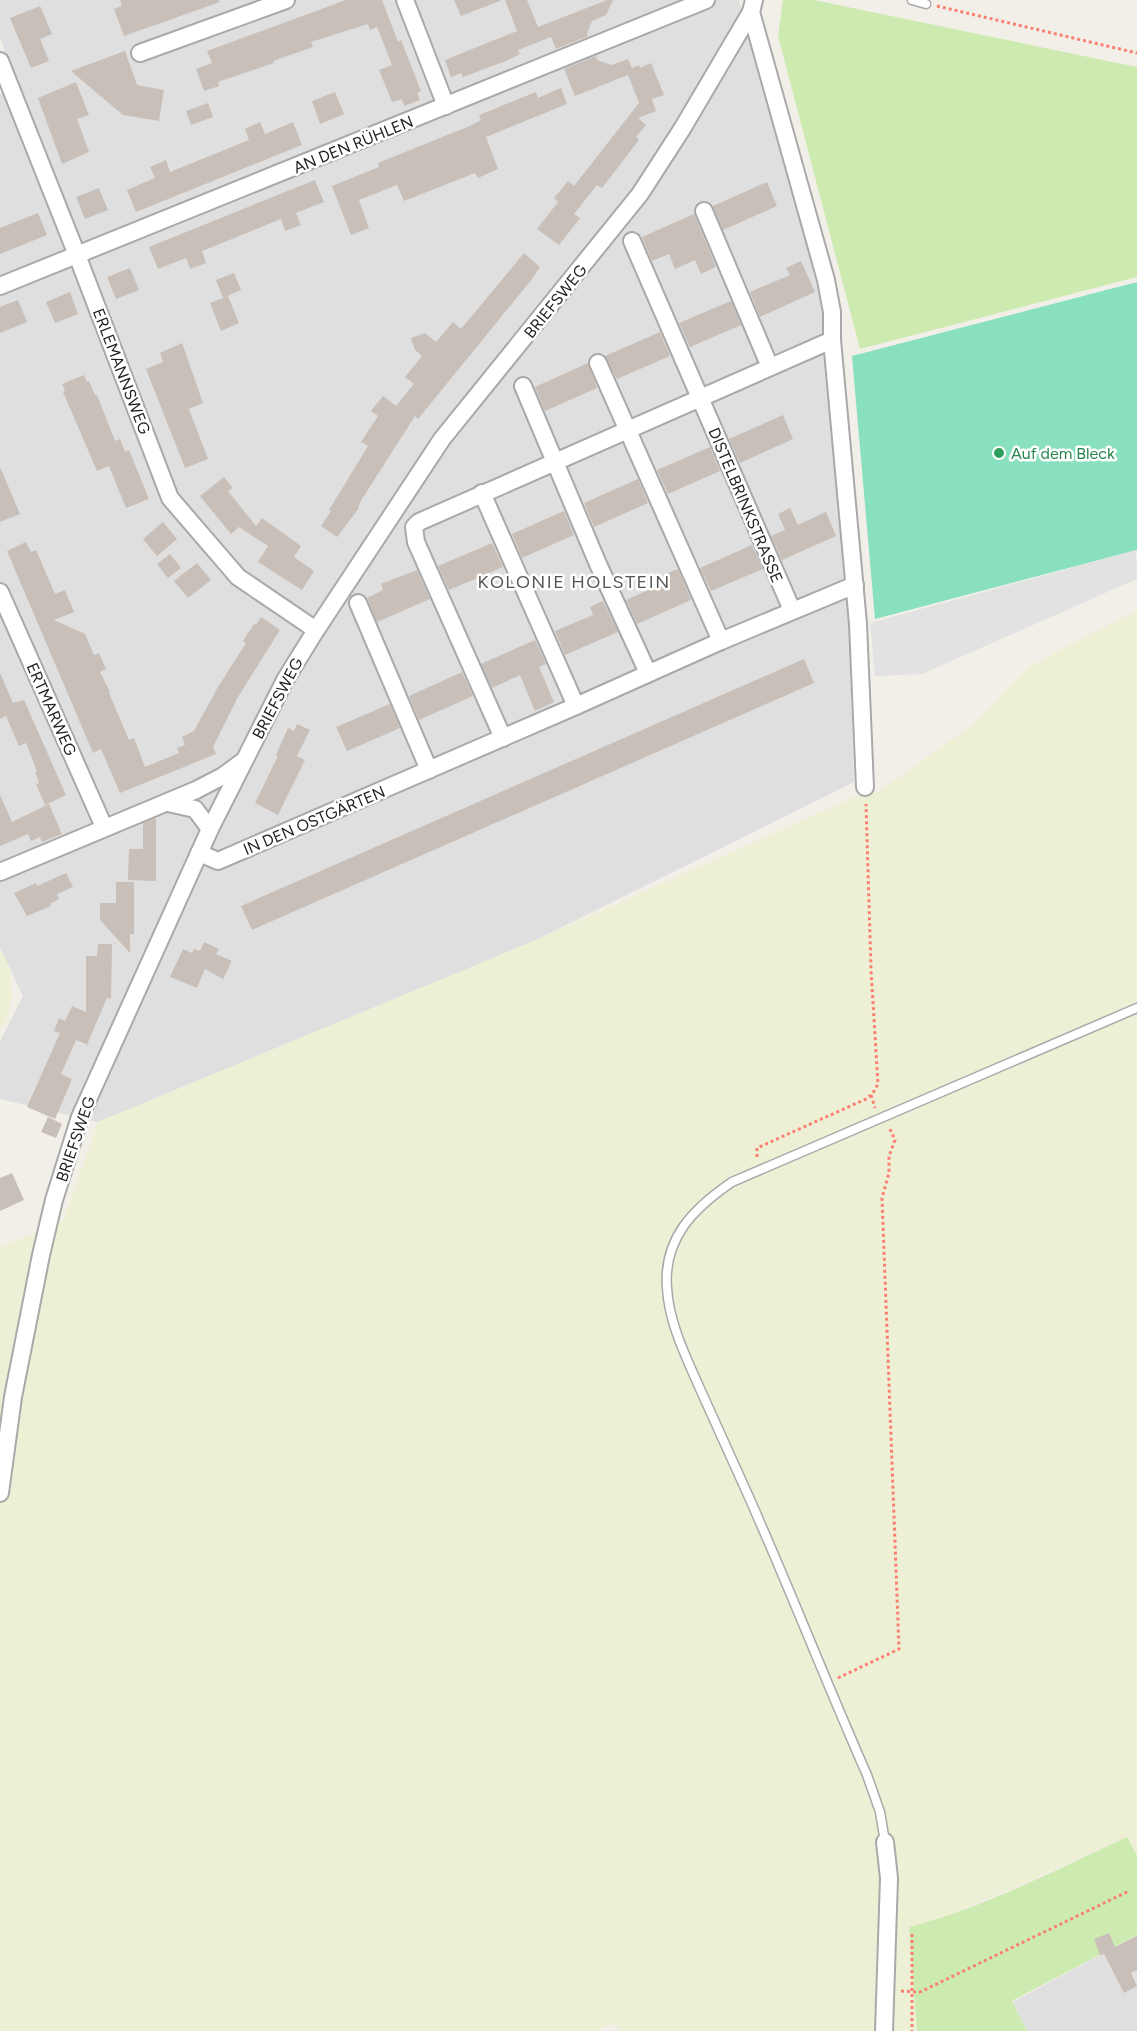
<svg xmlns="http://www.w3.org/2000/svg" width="1137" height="2031" viewBox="0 0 1137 2031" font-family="Figtree,sans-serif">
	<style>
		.residential { fill: #e0dfdf }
		.farmland { fill: #eef0d5 }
		.grass { fill: #cdebb0 }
		.pitch { fill: #88e0be }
		.parking { fill: #e2e2e2 }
		.building { fill: #c7bfb8 }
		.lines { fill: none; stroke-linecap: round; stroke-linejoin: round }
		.lane-casing { stroke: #a9a9a9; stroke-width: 11 }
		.street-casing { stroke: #a9a9a9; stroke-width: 20 }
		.path { stroke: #fa8072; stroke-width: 3; stroke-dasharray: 3 3; stroke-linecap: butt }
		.lane { stroke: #fff; stroke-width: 8 }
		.street { stroke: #fff; stroke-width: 16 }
		.leisure-dot { fill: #2e9e5b; stroke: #fff; stroke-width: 2 }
		.labels { text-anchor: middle; stroke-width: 5; stroke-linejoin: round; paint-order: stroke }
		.street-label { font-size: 16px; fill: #222; stroke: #fff }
		.leisure-label { font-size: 16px; fill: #27864d; stroke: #fff; text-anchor: start }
		.neighbourhood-label { font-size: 18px; letter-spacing: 1.5px; fill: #555; stroke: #fff }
	</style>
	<rect width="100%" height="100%" fill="#f2efe9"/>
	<g class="residential">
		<polygon points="0,0 739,0 823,300 848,600 854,782 534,941 98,1122 0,1099 0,1041 23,996 0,948 0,94 18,86 0,38"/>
		<polygon points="1137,1935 1137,2031 1027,2031 1013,2002"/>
	</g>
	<g class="farmland">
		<polygon points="1137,610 1137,1856 1127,1837 1014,1888 941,1918 910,1927 917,2031 620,2031 614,2023 597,2031 0,2031 0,1247 63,1221 98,1122 534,941 861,794 878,792 972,725 1030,666"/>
		<polygon points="0,948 10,968 12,997 7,1020 0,1031"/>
	</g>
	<g class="grass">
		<polygon points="783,0 814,0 1137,67 1137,277 860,349 778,36"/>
		<path d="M1127,1837L1137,1856V1935L1012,2001L1027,2031H917L909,1927C985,1907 1056,1870 1127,1837Z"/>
	</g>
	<polygon class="pitch" points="1137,282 1137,550 875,619 852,356"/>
	<polygon class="parking" points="1136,550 1137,579 922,674 875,676 870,623"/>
	<g class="building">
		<polygon points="120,0 219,0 220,2 124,36 114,9 122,6"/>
		<polygon points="346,0 382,0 398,42 401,40 421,91 417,93 420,100 404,106 402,99 392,102 379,70 392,65 377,27 370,30 368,24 311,42 313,47 273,61 274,63 218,82 219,86 204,91 196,69 212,63 207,51"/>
		<polygon points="454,0 500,0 500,1 461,16"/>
		<polygon points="505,0 527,0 538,27 607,0 613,0 606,15 592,21 587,33 588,36 556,49 551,37 518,50 520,54 506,61 463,77 461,73 451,77 445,60 517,31"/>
		<polygon points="40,6 52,34 40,39 49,61 31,68 10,18"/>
		<polygon points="125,51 137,85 164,90 159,121 123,115 71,71"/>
		<polygon points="596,56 597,60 611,65 628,59 632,68 639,65 640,68 651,63 664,95 652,99 656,111 638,118 646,125 636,137 639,140 602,188 597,185 574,214 580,218 559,245 537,229 558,202 554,198 568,181 574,186 639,103 628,75 575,96 564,69"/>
		<polygon points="76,82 89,115 77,119 89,152 62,164 38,98"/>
		<polygon points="561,88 567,104 486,137 498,169 478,178 475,173 404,201 397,185 359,200 369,228 351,235 332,186 379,167 378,163 472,125 481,120 479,115 536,92 538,98"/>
		<polygon points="335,92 344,114 320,124 312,101"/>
		<polygon points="208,103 213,117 191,125 186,111"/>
		<polygon points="260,122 265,134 293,122 302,145 136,212 127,190 155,178 150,167 166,160 170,172 212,155 249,140 245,129"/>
		<polygon points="315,180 324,202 296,213 301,225 285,231 281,219 202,251 206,263 190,269 186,258 158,269 149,247"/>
		<polygon points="767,182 777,206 723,230 713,206"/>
		<polygon points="99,188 108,210 85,219 76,197"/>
		<polygon points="38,213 47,235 0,254 0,228"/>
		<polygon points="694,214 716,267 701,274 695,260 675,269 669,254 652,261 642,237"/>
		<polygon points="524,253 540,267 532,279 418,419 415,416 362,499 358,507 359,508 337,537 321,526 331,511 329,510 368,446 361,442 378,416 371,411 383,396 396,406 414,384 405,377 422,356 415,350 411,338 425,333 436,342 453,322 461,329"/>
		<polygon points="801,261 815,292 760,317 750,292 790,275 786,268"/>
		<polygon points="130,268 139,290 116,299 107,277"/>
		<polygon points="234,273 241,290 223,298 216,280"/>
		<polygon points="70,292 78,314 55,323 46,302"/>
		<polygon points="228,296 239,323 221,331 210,303"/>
		<polygon points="18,300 27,322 0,333 0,307"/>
		<polygon points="731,301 741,325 690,347 679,323"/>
		<polygon points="660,332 670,356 617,379 605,356"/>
		<polygon points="182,343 203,403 189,409 208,459 185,468 146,369 163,362 160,353"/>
		<polygon points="588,363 597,388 545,411 535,387"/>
		<polygon points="84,375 87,382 89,381 95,395 97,395 115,441 120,439 125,452 129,450 149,499 126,508 109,466 97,471 63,392 65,391 62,384"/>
		<polygon points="783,415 793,439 740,463 729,439"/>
		<polygon points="710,447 720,471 668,494 657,470"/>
		<polygon points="0,467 20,514 0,522"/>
		<polygon points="224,477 233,488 228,491 256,526 262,518 301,546 294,557 314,571 302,590 258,562 268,546 239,527 231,534 200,496"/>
		<polygon points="638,479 648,503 594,527 584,503"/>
		<polygon points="790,508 798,525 826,512 836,536 782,560 771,536 785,530 778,514"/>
		<polygon points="564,511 574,535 522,558 512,534"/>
		<polygon points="163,522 177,539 157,556 143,539"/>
		<polygon points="26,542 31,552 36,550 55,594 65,590 74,612 54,620 85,634 94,655 99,653 106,669 100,672 110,692 109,693 129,740 134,738 145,767 179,753 177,748 185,745 182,737 194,731 218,687 246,643 243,641 254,624 256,625 261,617 280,630 238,697 213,747 216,754 120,793 101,749 93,753 7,551"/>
		<polygon points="492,543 503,567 449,590 438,566"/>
		<polygon points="752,545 763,569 711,591 700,568"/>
		<polygon points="170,554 181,568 168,578 157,564"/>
		<polygon points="197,563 211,580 188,598 174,581"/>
		<polygon points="678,569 691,600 637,624 626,600 666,582 663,575"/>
		<polygon points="417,570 430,599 377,622 367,598 383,590 381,584"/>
		<polygon points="603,601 618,632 565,655 555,631 593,615 590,607"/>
		<polygon points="535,640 546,664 539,667 554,702 535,711 520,675 492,688 481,664"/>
		<polygon points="804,659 814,683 252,930 241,906"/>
		<polygon points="462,672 473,696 419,720 409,696"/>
		<polygon points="0,673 13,703 24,700 66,795 45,805 36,784 39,783 35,772 37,771 26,743 19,746 6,716 0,719"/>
		<polygon points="390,704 400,728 347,751 336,727"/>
		<polygon points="297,724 310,730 297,756 305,760 278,815 255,803 278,756 276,755 288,728 294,731"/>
		<polygon points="0,795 12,822 49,804 62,834 42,842 40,837 31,841 28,834 0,846"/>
		<polygon points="156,818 156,881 128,880 129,849 143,849 143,823"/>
		<polygon points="66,873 73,887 57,894 59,899 50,904 51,906 27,916 14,893 36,883 37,886"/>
		<polygon points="116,882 134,882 134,934 130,934 130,953 100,920 100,903 116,903"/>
		<polygon points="204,942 219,949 216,954 232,961 223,979 205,969 197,988 170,977 183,949 192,953 194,949 200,951"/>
		<polygon points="98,944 112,944 111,999 107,998 86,1047 86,1044 76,1040 61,1074 72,1079 55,1119 27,1107 60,1033 54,1031 59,1018 65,1021 72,1006 86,1012 86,956 97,956"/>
		<polygon points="48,1117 62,1124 56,1138 41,1132"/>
		<polygon points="12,1173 24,1200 0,1211 0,1178"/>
		<polygon points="1109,1933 1115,1947 1137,1936 1137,1970 1131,1973 1137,1986 1124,1993 1104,1954 1100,1955 1094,1939"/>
	</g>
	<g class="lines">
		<g class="lane-casing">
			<g id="lane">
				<polyline points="912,0 926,4"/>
				<path d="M885,1842L880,1812L867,1775C826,1682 789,1587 748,1495C732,1460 717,1426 701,1391C687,1359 669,1324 667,1288C663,1238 694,1208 732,1182L1137,1008"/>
			</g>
		</g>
		<g class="street-casing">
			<g id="street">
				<polyline points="405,0 446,106"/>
				<polyline points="751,12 826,280 832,312 832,340 858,624 865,787"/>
				<polyline points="140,53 286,0"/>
				<polyline points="0,61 77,255 170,498 238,577 316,630"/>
				<polyline points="704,211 770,367"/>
				<polyline points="632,241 792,610"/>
				<polyline points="0,286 706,0"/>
				<polyline points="598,363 721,641"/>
				<polyline points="523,386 598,564 648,673"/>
				<polyline points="482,493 576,706"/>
				<polyline points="0,592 104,827"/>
				<polyline points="358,603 429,770"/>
				<polyline points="503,738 416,542 414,527 419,522 832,340"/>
				<polyline points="168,803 195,809 210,829"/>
				<polyline points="199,853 218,861 576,706 721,641 855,585"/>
				<polyline points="0,872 196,790 223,776 242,762"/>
				<polyline points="0,1493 13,1397 41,1255 54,1200 80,1117 210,829 285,680 316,630 442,439 640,194 682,129 751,12 754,0"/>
				<polyline points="884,2031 889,1878 885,1842"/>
			</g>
		</g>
		<g class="path">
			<polyline points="937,6 1137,53"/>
			<polyline points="871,1095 875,1108"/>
			<polyline points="757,1157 757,1148 866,1099 873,1093 878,1084 871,970 866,804"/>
			<polyline points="838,1678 899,1649 882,1198 889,1173 889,1156 895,1140 889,1127"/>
			<polyline points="912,1934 912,2031"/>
			<polyline points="901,1991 920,1992 1129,1891"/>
		</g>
		<use href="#lane" class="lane"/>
		<use href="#street" class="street"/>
	</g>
	<circle class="leisure-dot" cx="999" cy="453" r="6"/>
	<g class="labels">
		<g class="street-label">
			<text transform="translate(353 144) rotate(-22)" y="6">AN DEN RÜHLEN</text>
			<text transform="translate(555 301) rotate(-51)" y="6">BRIEFSWEG</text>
			<text transform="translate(122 371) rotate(69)" y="6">ERLEMANNSWEG</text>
			<text transform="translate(746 505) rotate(67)" y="6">DISTELBRINKSTRASSE</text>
			<text transform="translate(277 698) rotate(-62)" y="6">BRIEFSWEG</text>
			<text transform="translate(52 709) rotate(66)" y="6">ERTMARWEG</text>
			<text transform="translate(314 820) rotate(-23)" y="6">IN DEN OSTGÄRTEN</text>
			<text transform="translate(75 1139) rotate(-71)" y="6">BRIEFSWEG</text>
		</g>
		<g class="leisure-label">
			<text x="1011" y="459">Auf dem Bleck</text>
		</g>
		<g class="neighbourhood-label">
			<text x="574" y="588">KOLONIE HOLSTEIN</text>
		</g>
	</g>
</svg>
